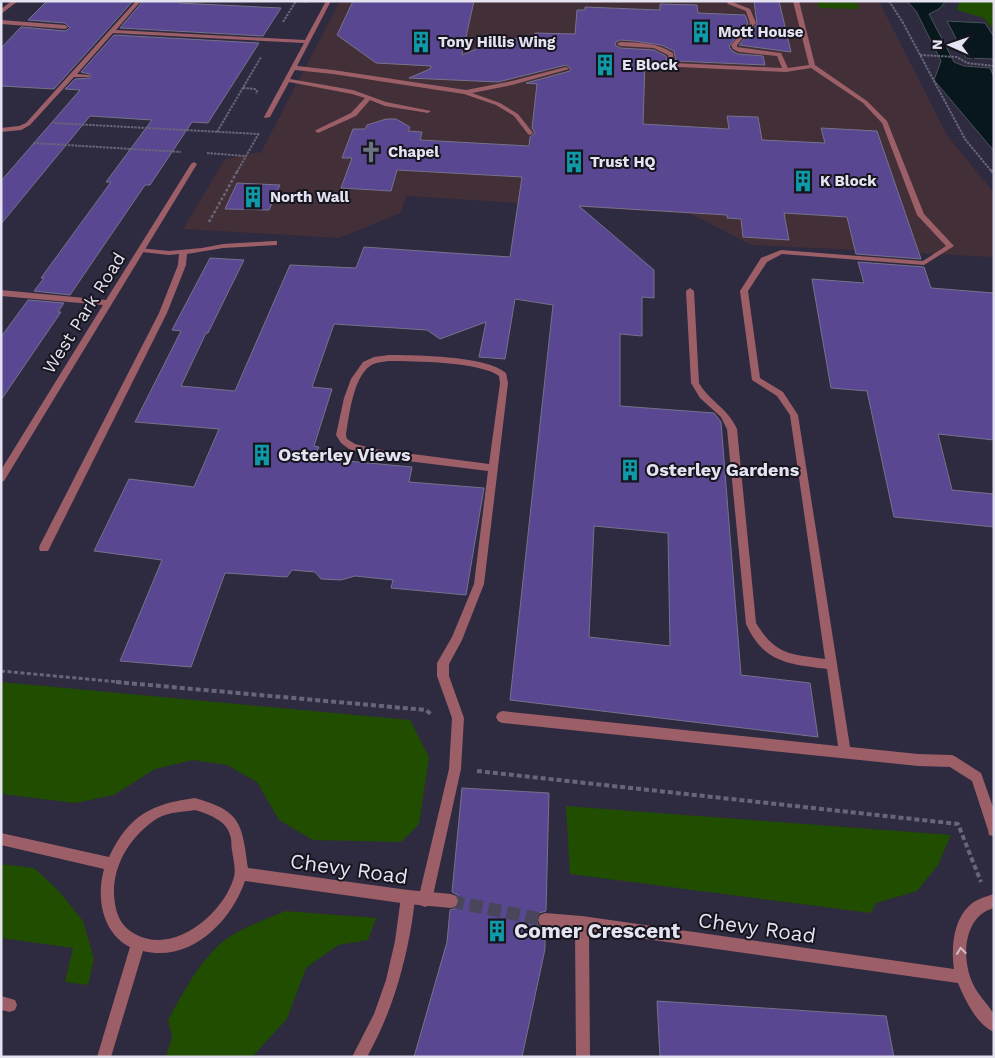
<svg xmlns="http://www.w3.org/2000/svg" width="995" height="1058" viewBox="0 0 995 1058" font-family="'Work Sans',sans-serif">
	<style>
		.medical { fill: #422f37 }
		.green { fill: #204d00 }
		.water { fill: #07171b; stroke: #4a545b }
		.building { fill: #594791; stroke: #76728c; fill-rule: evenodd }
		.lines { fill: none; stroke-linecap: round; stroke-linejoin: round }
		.street-tunnel { stroke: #49465b; stroke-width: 13; stroke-dasharray: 13 6; stroke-linecap: butt }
		.path-far3 { stroke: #696579; stroke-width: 2; stroke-dasharray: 2.5 1; stroke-linecap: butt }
		.path-far2 { stroke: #696579; stroke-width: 2.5; stroke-dasharray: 3 2; stroke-linecap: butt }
		.path-far1 { stroke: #696579; stroke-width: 3; stroke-dasharray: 4 2.5; stroke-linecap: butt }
		.path { stroke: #696579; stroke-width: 4; stroke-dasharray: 5 3; stroke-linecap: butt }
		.lane { fill: #9c5f67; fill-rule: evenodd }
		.street { fill: #9c5f67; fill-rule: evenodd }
		.oneway { stroke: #cfbbc8 }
		.labels { text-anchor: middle; stroke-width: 4; stroke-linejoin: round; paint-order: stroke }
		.far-poi-label { font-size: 15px; font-weight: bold; fill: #e5e3f1; stroke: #16151e; text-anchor: start }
		.street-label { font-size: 18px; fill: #e5e3f1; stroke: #16151e }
		.poi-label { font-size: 18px; font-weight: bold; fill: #e5e3f1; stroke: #16151e; text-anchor: start }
		.near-street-label { font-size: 21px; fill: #e5e3f1; stroke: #16151e }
		.near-poi-label { font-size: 21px; font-weight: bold; fill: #e5e3f1; stroke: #16151e; text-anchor: start }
	</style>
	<rect width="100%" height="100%" fill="#2e2a40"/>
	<polygon class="medical" points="340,1 879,1 947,135 994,193 994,257 751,245 691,214 406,196 401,213 339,238 183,229 225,159 261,152"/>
	<g class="green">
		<polygon points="817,1 856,1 859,9 819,8"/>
		<polygon points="960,1 994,1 994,31 984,18 957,10"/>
		<polygon points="1,682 410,720 429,757 419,824 401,842 313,840 279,820 257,782 227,765 193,760 155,769 114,795 75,803 1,794"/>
		<polygon points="566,806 951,835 938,865 917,891 876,903 871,913 570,874"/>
		<polygon points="1,864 34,868 59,891 83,921 94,959 88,985 65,982 73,948 1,938"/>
		<path d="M285,911L376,918L368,940L338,945L306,968L287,1019L252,1057H166L172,1037L168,1020C183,993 197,965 220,944C234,931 267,919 285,911Z"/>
	</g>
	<g class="water">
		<polygon points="907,1 946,1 939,9 929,14 954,62 964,66 990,68 994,77 994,151 934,80 941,61 916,11"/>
		<polygon points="947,21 985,23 994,37 994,59 966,58"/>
	</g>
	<g class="building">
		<polygon points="47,1 133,1 54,89 1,86 1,48 21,27 65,31 70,28 65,23 28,20"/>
		<polygon points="143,1 181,1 179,3 281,8 263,36 120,28"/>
		<path d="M353,1H474L462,55L502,38L534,39L535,33L575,34L577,10H585V7L660,10V4L697,5L698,13L745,15L748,23L729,46L732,51L738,54L763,56L765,65L676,61L674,51L661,45L634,41L620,40L616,42L615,45L620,48L654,50L666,56L667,62L645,61L643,124L729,129L727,116L758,117L762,140L825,143L821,128L877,131L921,259L856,254L847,217L784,213L789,240L743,237L741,219L727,218V215L579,206L654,270V298L642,297V336L620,334V406L714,413L721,422L741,675L810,683L818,737L510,700L553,305L515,299L505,359L479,357L486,322L440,339L427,330L334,324L312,387L332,389L314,446L319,447L314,458L412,467L409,482L484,488L466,595L391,588L393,580L355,576L341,580L321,579L315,572L292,570L287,577L225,573L191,667L120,661L162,560L94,551L129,479L194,487L219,429L135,422L181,331L172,330L210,258L244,260L208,333H206L181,386L235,391L290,265L356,268L364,247L510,257L522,177L397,170L391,191L341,188L352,158H342L353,129H365L367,125L386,119H396L410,127L408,131L422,132L420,140L529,146L530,137L535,133L532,128L537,84L526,83L570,71L571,69L566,65L498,82L409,78L430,69L431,66L376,63L337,35ZM594,526L668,533L670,646L589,637Z"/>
		<polygon points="754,1 779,1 791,52 739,45 757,24"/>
		<polygon points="114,35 259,43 208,123 192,122 150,185 145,185 70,295 34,291 44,278 41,278 111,182 106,182 152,120 90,116 1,224 1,181 80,90 65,89 75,79 90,78 90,74 81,72"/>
		<polygon points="237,183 280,185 269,210 225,209"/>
		<polygon points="858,262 924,267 931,288 994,293 994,440 938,434 952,490 994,494 994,527 894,517 867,391 831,388 812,279 864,283"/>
		<polygon points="28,300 64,303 58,312 61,312 1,400 1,337"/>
		<polygon points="462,788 549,793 546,911 539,913 536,919 538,926 545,929 545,949 522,1057 414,1057 447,942 450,910 457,908 460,902 458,895 452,892"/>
		<polygon points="657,1001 886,1016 894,1057 660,1057"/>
	</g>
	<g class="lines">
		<polyline class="street-tunnel" points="451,901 545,920"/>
		<g class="path-far3">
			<polyline points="889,1 902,21 965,139 992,172"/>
			<polyline points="283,22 296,1 308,2"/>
			<polyline points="920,55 957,57 967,63 994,66"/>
			<polyline points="243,88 255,89 257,91 256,94"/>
			<polyline points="54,123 258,134"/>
			<polyline points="217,132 261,57"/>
			<polyline points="33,143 181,152"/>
			<polyline points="207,153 245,156"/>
			<polyline points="237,172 259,133"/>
		</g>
		<g class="path-far2">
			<polyline points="991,170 994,174"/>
			<polyline points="209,222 238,170"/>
		</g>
		<polyline class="path-far1" points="1,671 130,683"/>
		<g class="path">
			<polyline points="116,682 426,710 432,715"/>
			<polyline points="477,771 958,824 981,882"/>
		</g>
		<g class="lane">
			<polygon points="12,1 18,1 1,14 1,9"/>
			<polygon points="136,1 141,1 116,30 305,40 326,1 331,1 297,66 333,70 466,90 512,81 566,67 569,69 512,85 472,93 500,103 518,114 533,133 530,135 528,134 514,116 496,105 464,94 333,74 295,70 290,79 353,90 386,102 431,111 428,113 385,106 370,100 356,116 318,133 315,131 316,130 351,113 365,98 352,94 289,82 270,117 265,118 264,117 304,43 113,33 77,74 89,75 89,77 74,77 30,125 21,130 1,132 1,128 19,126 26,123"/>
			<path d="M730,1L750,9L756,23L737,45V47L781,53L788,68L809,65L793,1H799L815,65L867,101L887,121L924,214L954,246L924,265L782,254L767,262L748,291L760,378L783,392L798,415L850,747L918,754L952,755L956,757L981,773L994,810V836L989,835L988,830L972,781L950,767L918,766L502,723L498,721L496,717L498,713L502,711L838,746L827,669C788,664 764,663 746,624L727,429L721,417L700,398L691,383L686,291L690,288L694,291L699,383C710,402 727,407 737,429L756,623C776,656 791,654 825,659L790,415L777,396L752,380L740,291L761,258L781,250L923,261L946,246L917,215L882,123L863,103L811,68L786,72L679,67L669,65L668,55L654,48L620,46L617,44L620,42C638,43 657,42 673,53L674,63L782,68L777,56L739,52L733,49L731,45L750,23L746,11L728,4L727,3Z"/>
			<polygon points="1,20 65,25 68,27 65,29 1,24"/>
			<polygon points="274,241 277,241 277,245 223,248 187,254 186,265 167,313 48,551 40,551 39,548 40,545 159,313 178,265 179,254 169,255 142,252 139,252 139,248 169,251 202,248 223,244"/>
			<path d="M389,355C415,355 487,356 506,373L508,383L484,584L462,640L449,664V676L464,718L461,769L432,900L430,905L425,907L420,905L418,900L449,769L452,718L437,676V663L452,637L474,584L488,471L375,457L349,449L341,443L336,435L344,398L351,379L363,362L374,357ZM389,361C413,361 481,362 499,376L500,383L489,464L375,449L355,444L347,439L346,435C349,416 353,378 370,366C375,362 382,362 389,361Z"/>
			<path d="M408,890L413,892C416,901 413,913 412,922C404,970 391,1014 367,1057H352L374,1014L386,980L395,941L401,897L403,892Z"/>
		</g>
		<g class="street">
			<polygon points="194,162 197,164 4,481 1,482 1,470 103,305 1,296 1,290 106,300 191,164"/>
			<path d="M195,798C241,811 242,823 248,868L408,890L451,894L456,896L458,901L456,906L451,908L408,904L245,881C231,922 190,963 143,951L111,1057H97L130,947C102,933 96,897 104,869L1,845V833L109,857C129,815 151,804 195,798ZM195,810C208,814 226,820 230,835C232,840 231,846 232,850C233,859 236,868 234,877C224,913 174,956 135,934C123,928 117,917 115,904C109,870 129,836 158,818C169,812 183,812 195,810Z"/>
			<path d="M994,894V908C963,916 961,959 973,984C978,995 987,1003 993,1013C995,1018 994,1027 994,1032C977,1025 965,1000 958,983L589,931L590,1057H576L575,929L545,927L540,925L538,920L540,915L545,913L582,916L954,969C951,949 953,921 969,906C976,899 985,897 994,894Z"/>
			<polygon points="1,996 15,1000 17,1005 15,1010 10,1012 1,1010"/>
		</g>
	</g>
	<defs><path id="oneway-chevron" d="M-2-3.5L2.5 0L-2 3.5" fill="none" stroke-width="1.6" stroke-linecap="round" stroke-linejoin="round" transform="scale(1.25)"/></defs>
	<use class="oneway" href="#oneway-chevron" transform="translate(961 951) rotate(-96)"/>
	<defs>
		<g id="building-bare" transform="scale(1.725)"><path d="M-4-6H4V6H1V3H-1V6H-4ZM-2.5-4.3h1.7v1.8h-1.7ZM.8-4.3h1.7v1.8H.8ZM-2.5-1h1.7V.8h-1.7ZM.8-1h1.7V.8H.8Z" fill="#0f9aa8" stroke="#16151e" stroke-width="2.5" paint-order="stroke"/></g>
		<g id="church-bare" transform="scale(1.725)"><path d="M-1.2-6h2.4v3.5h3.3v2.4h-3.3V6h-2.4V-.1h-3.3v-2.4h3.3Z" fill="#6b7280" stroke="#16151e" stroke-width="2.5" paint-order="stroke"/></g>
	</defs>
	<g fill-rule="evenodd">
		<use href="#building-bare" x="701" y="32"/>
		<use href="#building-bare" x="421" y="42"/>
		<use href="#building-bare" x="605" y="65"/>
		<use href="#church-bare" x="371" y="152"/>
		<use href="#building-bare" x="574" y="162"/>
		<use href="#building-bare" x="803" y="181"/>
		<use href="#building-bare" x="253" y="197"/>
		<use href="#building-bare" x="262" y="455"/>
		<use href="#building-bare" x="630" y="470"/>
		<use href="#building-bare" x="497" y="931"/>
	</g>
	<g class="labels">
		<g class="far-poi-label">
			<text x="718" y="37">Mott House</text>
			<text x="438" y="47">Tony Hillis Wing</text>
			<text x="622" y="70">E Block</text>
			<text x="388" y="157">Chapel</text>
			<text x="590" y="167">Trust HQ</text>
			<text x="820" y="186">K Block</text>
			<text x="270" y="202">North Wall</text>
		</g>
		<g class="street-label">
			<text transform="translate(84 313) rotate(-58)" y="6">West Park Road</text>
		</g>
		<g class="poi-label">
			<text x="278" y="461">Osterley Views</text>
			<text x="646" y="476">Osterley Gardens</text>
		</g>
		<g class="near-street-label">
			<text transform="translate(349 869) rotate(8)" y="7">Chevy Road</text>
			<text transform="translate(757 928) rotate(8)" y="7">Chevy Road</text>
		</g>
		<g class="near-poi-label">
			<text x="514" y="938">Comer Crescent</text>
		</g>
	</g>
	<rect width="995" height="1058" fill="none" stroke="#e5e3f1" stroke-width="5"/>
	<g transform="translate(950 45) rotate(272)" stroke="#16151e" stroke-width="4" paint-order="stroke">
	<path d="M0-4L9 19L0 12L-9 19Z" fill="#e5e3f1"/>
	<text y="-8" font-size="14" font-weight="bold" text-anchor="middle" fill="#e5e3f1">N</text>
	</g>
</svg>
